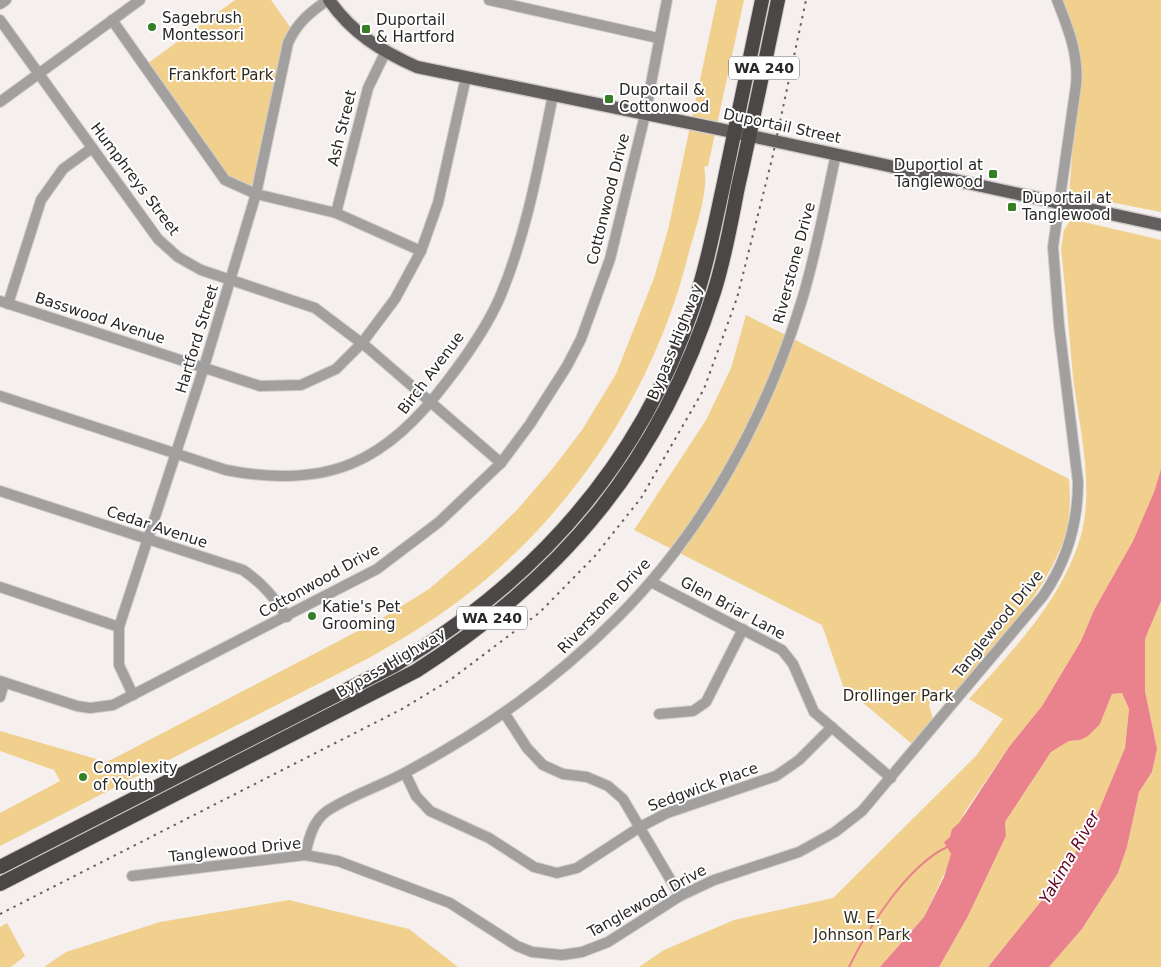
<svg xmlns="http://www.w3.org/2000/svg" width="1161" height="967" viewBox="0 0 1161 967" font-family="'DejaVu Sans',sans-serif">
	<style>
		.green { fill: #f0d08c }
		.water { fill: #ea828e }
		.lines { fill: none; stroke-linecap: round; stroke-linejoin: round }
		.stream { stroke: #ea828e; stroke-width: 2 }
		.minor-casing { stroke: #d0ccca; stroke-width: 12 }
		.major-casing { stroke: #d0ccca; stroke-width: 15 }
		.highway-casing { stroke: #d0ccca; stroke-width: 16 }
		.minor { stroke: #a2a09f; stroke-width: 10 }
		.major { stroke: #625e5d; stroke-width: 12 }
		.highway { stroke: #4b4746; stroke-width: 14 }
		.rail { stroke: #646160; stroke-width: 2; stroke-dasharray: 2.5 5; stroke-linecap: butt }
		.poi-dot { fill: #367f25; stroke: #fff; stroke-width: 2 }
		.labels { text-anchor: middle; stroke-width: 4; stroke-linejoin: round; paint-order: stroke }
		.shield { fill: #fff; stroke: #696868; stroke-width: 1 }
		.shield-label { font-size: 14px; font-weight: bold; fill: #292827 }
		.poi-label { font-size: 15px; fill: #292827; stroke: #fff; text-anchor: start }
		.park-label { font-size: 15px; fill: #322a18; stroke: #fff }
		.street-label { font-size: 15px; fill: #292827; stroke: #fff }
		.water-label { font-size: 16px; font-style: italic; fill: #62011f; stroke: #fff }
	</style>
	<rect width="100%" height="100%" fill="#f5f0ee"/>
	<g class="green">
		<polygon points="235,0 271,0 290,27 282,48 253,184 248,187 232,179 226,174 148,63"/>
		<path d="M717,0H744L708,166L704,167C710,189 694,233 688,256C654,391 572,516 460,600C431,622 399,641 367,659L0,846V813L60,781L54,770L0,751V731L107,762L379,620L429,589L484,542L517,510L553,468L582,430L616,374L654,278L668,230Z"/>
		<polygon points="1061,0 1161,0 1161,212 1069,194 1080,60"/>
		<path d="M1075,220L1161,240V469L1154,492L1133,541L1094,610L1081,641L1042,706L1009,747L964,813L947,868L924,917L880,967H639L664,950L734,920L833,898L976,756L1003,719L969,699C1009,654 1053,610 1075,553C1098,498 1080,434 1073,377C1069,335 1066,292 1061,249L1064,230L1070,221Z"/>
		<path d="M746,315L1069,479C1071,502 1070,526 1061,547C1039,602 992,647 955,692L942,686L943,691L932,696L929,705L933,719L912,744L843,686L822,625L634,530L706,420L731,368Z"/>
		<polygon points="1161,601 1161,967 1049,967 1082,929 1118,873 1127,847 1139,792 1152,772 1157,749 1145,691 1145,639"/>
		<polygon points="1122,693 1129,709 1125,748 1097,815 1063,874 988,967 939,967 968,916 1006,836 1005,822 1051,752 1069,741 1080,740 1100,724 1112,694"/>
		<polygon points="289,900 409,929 458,967 44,967 66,952 160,922"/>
		<polygon points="7,923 25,956 11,967 0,967 0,927"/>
	</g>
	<polygon class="water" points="1161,469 1161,601 1145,639 1145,691 1157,749 1152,772 1139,792 1127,847 1118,873 1082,929 1049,967 988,967 1063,874 1097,815 1125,748 1129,709 1122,693 1112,694 1100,724 1088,736 1080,740 1069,741 1051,752 1005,822 1006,836 968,916 939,967 880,967 924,917 944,877 951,854 944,842 950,837 952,829 959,823 1009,747 1042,706 1081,641 1094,610 1133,541 1154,492"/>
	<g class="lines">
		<path class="stream" d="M849,967C868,928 907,866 947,847"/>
		<g class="minor-casing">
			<g id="minor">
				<polyline points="489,0 658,38"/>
				<polyline points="0,4 6,0"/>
				<polyline points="0,20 158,239 178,257 201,270 315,308 368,348 501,463"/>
				<polyline points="112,20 225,180 256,194 336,213 421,251"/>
				<polyline points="0,102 140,0"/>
				<polyline points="336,213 368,88 385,53"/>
				<polyline points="0,301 260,386 301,385 336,369 362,343 395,299 421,251 438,203 466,77"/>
				<polyline points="8,304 41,200 63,169 92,148"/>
				<path d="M0,396L226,470C329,490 386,462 448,380C468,354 487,327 500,297C527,233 539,163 553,95"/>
				<path d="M0,491L243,570C262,583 274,597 287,617"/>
				<polyline points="651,582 782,650 793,664 814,712 891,778"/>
				<polyline points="0,587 119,627"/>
				<polyline points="0,681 77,706 90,708 113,705 377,569 439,522 501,463 530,424 567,366 581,339 610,259 645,115 667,0"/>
				<path d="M133,695L119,665V627L204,367L256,194L288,43C297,23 310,12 328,0"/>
				<polyline points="0,697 4,683"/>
				<polyline points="505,714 527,748 543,765 563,774 587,777 608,786 623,799 680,896"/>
				<polyline points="659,714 693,711 706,702 743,629"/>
				<polyline points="405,773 416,796 430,811 489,838 534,867 557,873 577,868 640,827 667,813 776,776 799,760 832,727"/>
				<path d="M305,855C309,839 312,822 327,811C353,794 384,785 410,770C487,728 553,682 615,620C702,534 765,420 801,303C816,255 825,204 836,154"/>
				<path d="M132,876L305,855L338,861L450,903L517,946L532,952L562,955L582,952L608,942L680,896L714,880L799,852L835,832L862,811L1043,596C1067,561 1078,524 1078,482L1059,325L1053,247L1076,85C1079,55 1068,28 1057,0"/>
			</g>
		</g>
		<g class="major-casing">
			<path id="major" d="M329,0C352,33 381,51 417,67L719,129L1161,225"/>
		</g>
		<g class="highway-casing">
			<g id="highway">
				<path d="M0,867L395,665C535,581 639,466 692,310C706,270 714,228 723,187C736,125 749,62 762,0"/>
				<path d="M0,884L416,671C564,576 660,461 714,292C725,258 731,222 738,187C752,125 765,62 778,0"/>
			</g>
		</g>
		<use href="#minor" class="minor"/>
		<use href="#major" class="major"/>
		<use href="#highway" class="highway"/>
		<polyline class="rail" points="0,914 402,709 450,680 539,613 594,557 641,498 704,389 737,298 772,159 806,0"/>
	</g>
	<g class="poi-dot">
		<circle cx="152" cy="27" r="5"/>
		<rect x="361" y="24" width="10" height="10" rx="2.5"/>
		<rect x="604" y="94" width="10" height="10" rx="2.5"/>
		<rect x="988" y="169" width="10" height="10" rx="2.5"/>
		<rect x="1007" y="202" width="10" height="10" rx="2.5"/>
		<circle cx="312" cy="616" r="5"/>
		<circle cx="83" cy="777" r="5"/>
	</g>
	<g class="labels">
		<g class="shield">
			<rect x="729" y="56.5" width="70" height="23" rx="4"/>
			<rect x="457" y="606.5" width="70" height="23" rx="4"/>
		</g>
		<g class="shield-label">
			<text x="764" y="73">WA 240</text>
			<text x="492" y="623">WA 240</text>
		</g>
		<g class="poi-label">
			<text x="162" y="23">Sagebrush<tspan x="162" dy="17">Montessori</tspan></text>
			<text x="376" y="25">Duportail<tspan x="376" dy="17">&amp; Hartford</tspan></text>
			<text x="619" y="95">Duportail &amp;<tspan x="619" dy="17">Cottonwood</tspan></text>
			<text x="983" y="170" text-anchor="end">Duportiol at<tspan x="983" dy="17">Tanglewood</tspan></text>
			<text x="1022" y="203">Duportail at<tspan x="1022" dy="17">Tanglewood</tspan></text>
			<text x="322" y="612">Katie's Pet<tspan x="322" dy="17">Grooming</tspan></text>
			<text x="93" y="773">Complexity<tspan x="93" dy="17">of Youth</tspan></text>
		</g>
		<g class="park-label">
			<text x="221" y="80">Frankfort Park</text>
			<text x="898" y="701">Drollinger Park</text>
			<text x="862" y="923">W. E.<tspan x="862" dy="17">Johnson Park</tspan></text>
		</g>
		<g class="street-label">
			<text transform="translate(782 126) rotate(12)" y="5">Duportail Street</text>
			<text transform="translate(342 128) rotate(-76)" y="5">Ash Street</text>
			<text transform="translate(135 179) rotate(53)" y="5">Humphreys Street</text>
			<text transform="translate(608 199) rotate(-76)" y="5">Cottonwood Drive</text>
			<text transform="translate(794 263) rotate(-75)" y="5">Riverstone Drive</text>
			<text transform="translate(100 318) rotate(18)" y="5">Basswood Avenue</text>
			<text transform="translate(197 339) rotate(-73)" y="5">Hartford Street</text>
			<text transform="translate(675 342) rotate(-68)" y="5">Bypass Highway</text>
			<text transform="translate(431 373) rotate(-53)" y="5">Birch Avenue</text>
			<text transform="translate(157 527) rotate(18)" y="5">Cedar Avenue</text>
			<text transform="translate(319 581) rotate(-29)" y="5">Cottonwood Drive</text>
			<text transform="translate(604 606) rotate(-46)" y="5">Riverstone Drive</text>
			<text transform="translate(733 608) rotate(28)" y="5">Glen Briar Lane</text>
			<text transform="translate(998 624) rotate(-51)" y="5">Tanglewood Drive</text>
			<text transform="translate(391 663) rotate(-30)" y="5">Bypass Highway</text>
			<text transform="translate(703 787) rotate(-20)" y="5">Sedgwick Place</text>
			<text transform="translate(235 850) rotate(-6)" y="5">Tanglewood Drive</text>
			<text transform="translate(647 901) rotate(-29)" y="5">Tanglewood Drive</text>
		</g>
		<g class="water-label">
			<text transform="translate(1069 857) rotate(-60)" y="6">Yakima River</text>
		</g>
	</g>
</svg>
